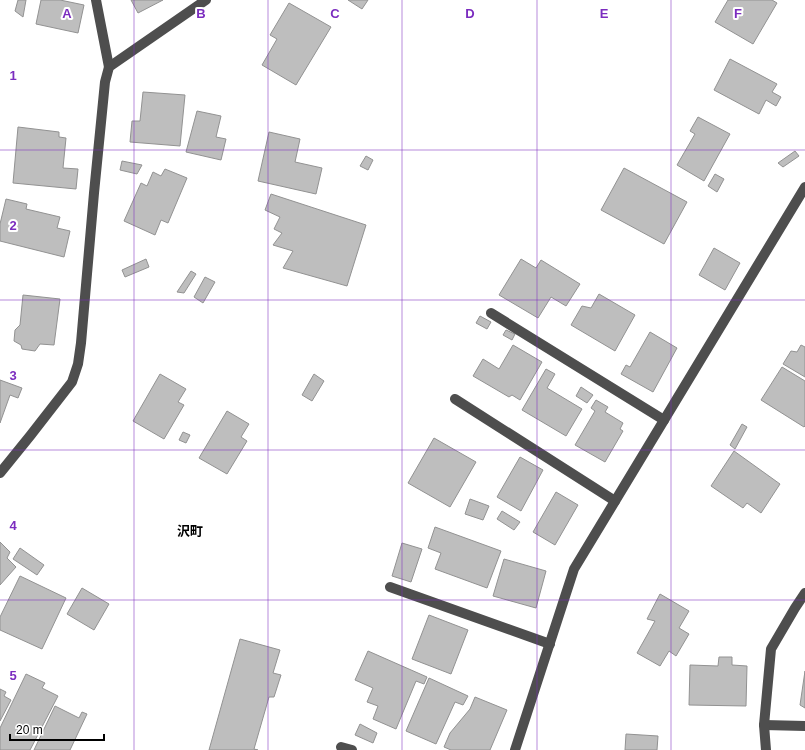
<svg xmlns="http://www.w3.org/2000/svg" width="805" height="750" viewBox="0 0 805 750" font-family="Arial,'Noto Sans JP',sans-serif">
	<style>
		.building { fill: #bebebe; stroke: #929292 }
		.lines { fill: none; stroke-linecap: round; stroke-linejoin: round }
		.minor { stroke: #4e4e4e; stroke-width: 10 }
		.grid { fill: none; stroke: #7b2cbf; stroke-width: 1; stroke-opacity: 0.55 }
		.labels { text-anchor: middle; stroke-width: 4; stroke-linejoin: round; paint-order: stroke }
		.neighbourhood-label { font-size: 13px; font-weight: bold; fill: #000; stroke: #fff }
		.grid-label { font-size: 13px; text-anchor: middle; font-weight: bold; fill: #7b2cbf; stroke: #fff; stroke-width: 4; stroke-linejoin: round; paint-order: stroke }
	</style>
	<rect width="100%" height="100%" fill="#fff"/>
	<g class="building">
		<polygon points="18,0 26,0 23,17 15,11"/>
		<polygon points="41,0 60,0 84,5 78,33 36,24"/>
		<polygon points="131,0 163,0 138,13"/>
		<polygon points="348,0 368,0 362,9"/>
		<polygon points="728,0 772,0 777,3 753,44 715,22"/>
		<polygon points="289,3 331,27 296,85 262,65 277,39 270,35"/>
		<polygon points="730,59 777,84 772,92 781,97 776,106 766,100 759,114 714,90"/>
		<polygon points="143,92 185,95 180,146 130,142 132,121 140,121"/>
		<polygon points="197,111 221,116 216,137 226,139 221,160 186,152"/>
		<polygon points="698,117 730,134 704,181 677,165 695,134 690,131"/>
		<polygon points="18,127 59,132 59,137 66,138 63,168 78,169 76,189 13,183"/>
		<polygon points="269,132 300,139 295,162 322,168 316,194 258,181"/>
		<polygon points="795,151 799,156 783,167 778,163"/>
		<polygon points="366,156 373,160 368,170 360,166"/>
		<polygon points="122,161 142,165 137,174 120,170"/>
		<polygon points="624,168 687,202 664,244 601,210"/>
		<polygon points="165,169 187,178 168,223 161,220 155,235 124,221 141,183 147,186 153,172 161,176"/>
		<polygon points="715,174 724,179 717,192 708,186"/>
		<polygon points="271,194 366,225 347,286 283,268 293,251 273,245 282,233 274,229 280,217 265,210"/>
		<polygon points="6,199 27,204 26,209 60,217 57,228 70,231 64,257 0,241 0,224"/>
		<polygon points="714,248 740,263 725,290 699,275"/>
		<polygon points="146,259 149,267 125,277 122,270"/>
		<polygon points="521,259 536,268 541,260 580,284 566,306 551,297 538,318 499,295"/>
		<polygon points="191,271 196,274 184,293 177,292"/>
		<polygon points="205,277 215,282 203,303 194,297"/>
		<polygon points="599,294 635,315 615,351 571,325 582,306 591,308"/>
		<polygon points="23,295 60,299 54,345 40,344 35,351 22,349 21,345 14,341 15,330 20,325"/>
		<polygon points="480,316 491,322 487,329 476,323"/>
		<polygon points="506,330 515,334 512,340 503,335"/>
		<polygon points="650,332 677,348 653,392 621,374 626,365 630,367"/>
		<polygon points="513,345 542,362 520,400 512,395 509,397 473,376 483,359 499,369"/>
		<polygon points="801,345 805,347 805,377 783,364 791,351 797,352"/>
		<polygon points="782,367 805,381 805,426 804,427 761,400"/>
		<polygon points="546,369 555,374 547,388 582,409 566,436 522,410"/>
		<polygon points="160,374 186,389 178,402 184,405 164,439 133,421"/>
		<polygon points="314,374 324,381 312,401 302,395"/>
		<polygon points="0,380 22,388 18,398 10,395 0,423"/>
		<polygon points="581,387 593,395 587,403 576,396"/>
		<polygon points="596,400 608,407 605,412 623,423 620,429 623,431 605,462 575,445 595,411 591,408"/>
		<polygon points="227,411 249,424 241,437 247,441 227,474 199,458"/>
		<polygon points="742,424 747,427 735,449 730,445"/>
		<polygon points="183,432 190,435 186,443 179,440"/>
		<polygon points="434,438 476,462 450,507 408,483"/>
		<polygon points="734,451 780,484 761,513 747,503 743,508 711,486"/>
		<polygon points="520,457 543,470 521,511 497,497"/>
		<polygon points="556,492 578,505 555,545 533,532"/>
		<polygon points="470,499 489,506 483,520 465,514"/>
		<polygon points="502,511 520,522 514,530 497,519"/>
		<polygon points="435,527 501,551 487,588 435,569 441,553 428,548"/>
		<polygon points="0,542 10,552 7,558 16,567 0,585"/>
		<polygon points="402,543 422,549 411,582 392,576"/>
		<polygon points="20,548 44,565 37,575 13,559"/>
		<polygon points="504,559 546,571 536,608 493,596"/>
		<polygon points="20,576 66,598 42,649 0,630 0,617"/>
		<polygon points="82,588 109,604 94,630 67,614"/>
		<polygon points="660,594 689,611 679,628 689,634 676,656 669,651 660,666 637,653 655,621 647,619"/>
		<polygon points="429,615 468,630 451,674 412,659"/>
		<polygon points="240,639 280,650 273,673 281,675 274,697 269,697 254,749 258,750 209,750"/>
		<polygon points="368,651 427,677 424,684 416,681 396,729 373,719 378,706 367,702 373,688 355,680"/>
		<polygon points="719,657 732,657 732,665 747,666 746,706 689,705 690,665 718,666"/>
		<polygon points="805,671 805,708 800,705"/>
		<polygon points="26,674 45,683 42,688 58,696 30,750 0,750 0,728"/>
		<polygon points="429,678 468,696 463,705 455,702 436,744 406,731"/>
		<polygon points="0,689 6,692 4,696 11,700 0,721"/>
		<polygon points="475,697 507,710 490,750 451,750 444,747 450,733 470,709"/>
		<polygon points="55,706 79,718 82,712 87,714 70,750 34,750"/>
		<polygon points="360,724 377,733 373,743 355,735"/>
		<polygon points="626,734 658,736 657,750 625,750"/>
	</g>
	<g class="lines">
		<g class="minor">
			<polyline points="96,0 109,67"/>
			<polyline points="491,313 664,420"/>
			<polyline points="455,399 615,501"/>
			<polyline points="0,473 30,436 72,382 78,364 81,343 94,193 105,82 109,67 206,0"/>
			<polyline points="390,587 550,644"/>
			<polyline points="764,725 805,726"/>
			<polyline points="341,747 352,750"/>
			<polyline points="515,750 574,569 805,187"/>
			<polyline points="766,750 764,725 771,649 795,608 805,593"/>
		</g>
	</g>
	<path class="grid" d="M134,0V750M268,0V750M402,0V750M537,0V750M671,0V750M0,150H805M0,300H805M0,450H805M0,600H805"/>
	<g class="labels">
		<g class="neighbourhood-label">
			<text x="190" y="536">沢町</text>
		</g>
	</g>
	<g class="grid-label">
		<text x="67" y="18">A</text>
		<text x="201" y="18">B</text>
		<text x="335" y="18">C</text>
		<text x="470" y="18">D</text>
		<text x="604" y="18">E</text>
		<text x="738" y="18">F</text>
		<text x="13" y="80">1</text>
		<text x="13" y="230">2</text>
		<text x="13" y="380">3</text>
		<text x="13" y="530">4</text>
		<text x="13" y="680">5</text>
	</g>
	<path d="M10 734v6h94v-6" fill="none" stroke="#000000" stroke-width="2"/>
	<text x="16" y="734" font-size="12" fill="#000000" stroke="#ffffff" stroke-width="3" paint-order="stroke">20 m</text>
</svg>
